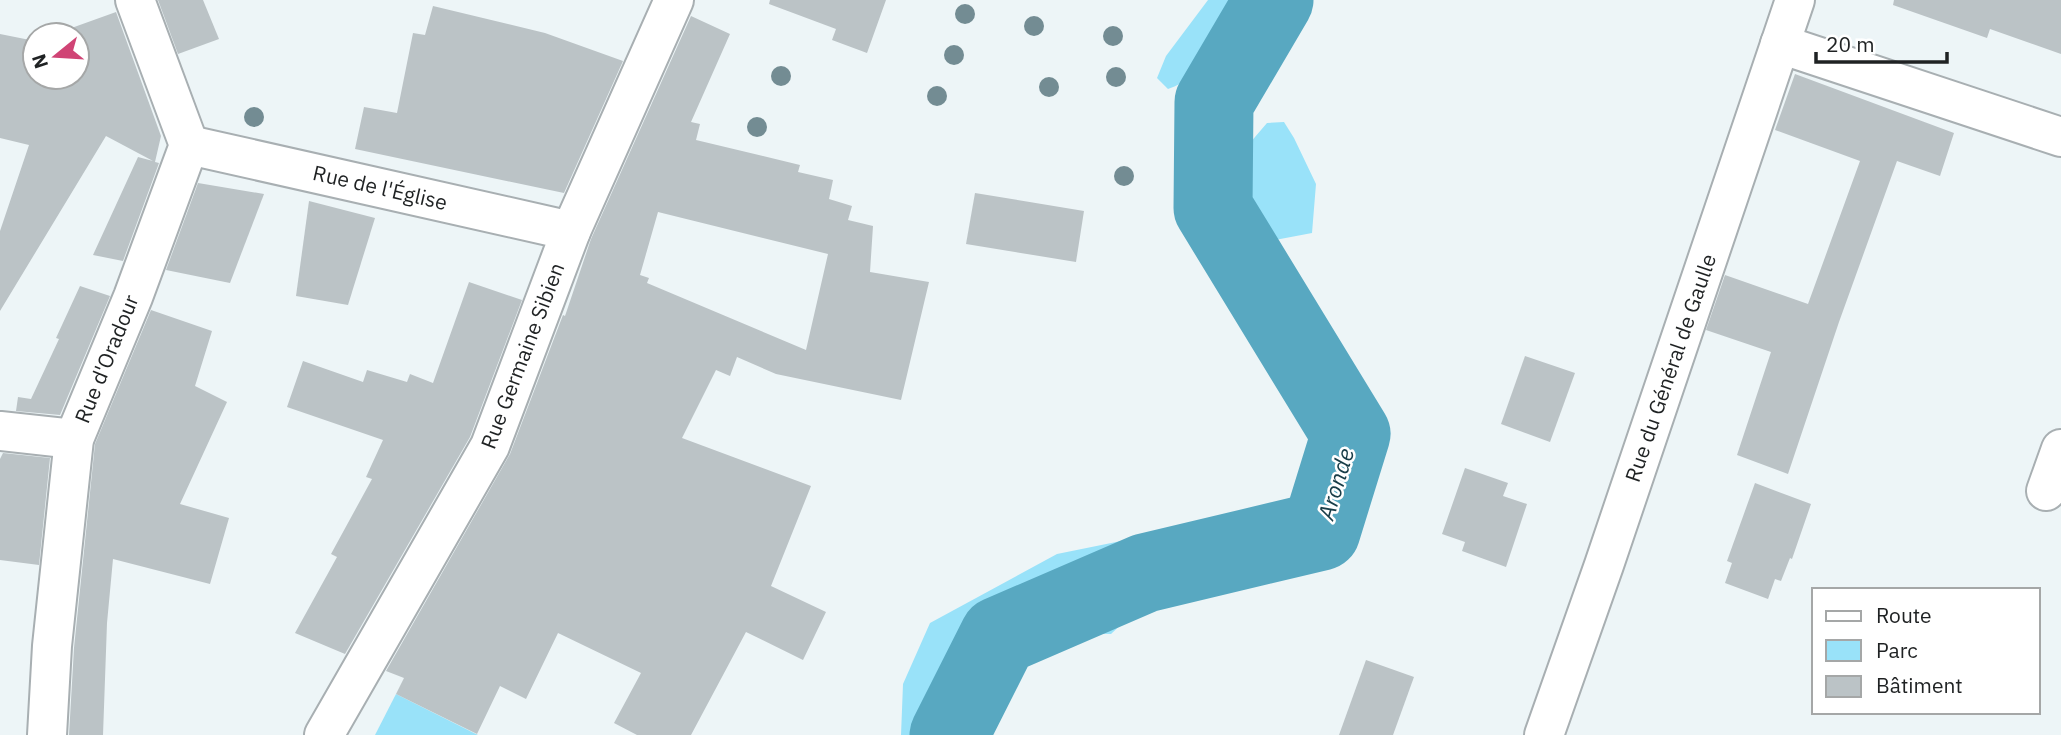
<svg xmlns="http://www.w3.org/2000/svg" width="2061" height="735" viewBox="0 0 2061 735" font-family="'IBM Plex Sans',sans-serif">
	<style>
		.green { fill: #99e2f9 }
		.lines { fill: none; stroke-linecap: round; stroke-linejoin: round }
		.river { stroke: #58a8c1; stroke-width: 79 }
		.building { fill: #bbc3c6; fill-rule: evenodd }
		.minor-casing { stroke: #a8afb2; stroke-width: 42 }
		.minor { stroke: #fff; stroke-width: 38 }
		.tree { fill: #738c93 }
		.labels { text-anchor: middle; stroke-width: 5; stroke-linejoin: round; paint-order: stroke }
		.street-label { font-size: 21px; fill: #1f2223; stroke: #fff }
		.water-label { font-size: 23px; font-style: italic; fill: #183d48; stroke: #fff }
	</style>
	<rect width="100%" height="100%" fill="#edf5f7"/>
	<g class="green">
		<path d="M1208,0H1243C1223,33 1208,76 1168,89L1157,78L1166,56Z"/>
		<polygon points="1257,0 1301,0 1291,22 1253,63 1235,44 1243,22"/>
		<polygon points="1284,122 1294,138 1316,184 1312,233 1275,240 1267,250 1288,292 1347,361 1362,397 1347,426 1331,429 1306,422 1290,388 1261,350 1211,246 1249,144 1267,123"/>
		<polygon points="1241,521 1248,564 1241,579 1196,595 1149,598 1111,634 1063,633 1004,676 1003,695 988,735 901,735 903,684 930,623 1057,554 1195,526"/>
		<polygon points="396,694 478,735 375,735"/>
	</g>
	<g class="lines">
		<polyline class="river" points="949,735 999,636 1145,573 1321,531 1351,434 1213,208 1214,102 1274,0"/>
	</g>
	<g class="building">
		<polygon points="158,0 203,0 219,39 178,54"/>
		<polygon points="770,0 886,0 867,53 832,40 836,29 769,4"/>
		<polygon points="1894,0 2061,0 2061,54 1990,29 1987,38 1893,5"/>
		<polygon points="433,6 545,33 623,61 564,193 355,149 364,107 397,113 413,33 425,35"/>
		<polygon points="116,12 161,136 155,162 159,163 123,261 93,255 138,157 153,161 106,136 0,311 0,231 29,145 0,138 0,34 35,41 35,77 77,77 77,35 52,35"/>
		<path d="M691,16L730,34L691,122L700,124L696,140L800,165L798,172L833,180L829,199L852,206L848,220L873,226L870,272L929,282L901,400L776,374L737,357L730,376L716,370L682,438L811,486L771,586L826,612L803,660L746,632L691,735H637L614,723L641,673L558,633L526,699L500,686L477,734L396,694L404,678L386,671L510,454L563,315L565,316L591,239ZM658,212L828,254L806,350L647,283L649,278L640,275Z"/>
		<polygon points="1795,74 1954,133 1940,176 1897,161 1839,322 1788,474 1737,455 1771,352 1706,330 1725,275 1808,304 1860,161 1775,130"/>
		<polygon points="198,183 264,194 230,283 166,270"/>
		<polygon points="975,193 1084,211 1076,262 966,244"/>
		<polygon points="309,201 375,218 348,305 296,296"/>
		<polygon points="469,282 522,300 470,437 345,654 295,633 337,557 331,554 372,479 366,477 383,440 287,407 303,361 363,382 367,370 407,382 410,374 433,383"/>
		<polygon points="80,286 110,296 60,415 16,411 18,397 31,399 59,339 56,338"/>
		<polygon points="151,310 212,331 195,386 227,402 180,504 229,518 210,584 113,559 107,623 103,735 69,735 74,648 95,444"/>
		<polygon points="1525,356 1575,373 1550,442 1501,424"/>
		<polygon points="3,453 50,458 39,565 0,560 0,459"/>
		<polygon points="1465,468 1508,483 1503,496 1527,504 1506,567 1462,551 1465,542 1442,534"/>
		<polygon points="1755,483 1811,504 1792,559 1790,558 1781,581 1775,579 1768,599 1725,583 1732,563 1727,561"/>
		<polygon points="1366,660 1414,677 1393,735 1339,735"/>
	</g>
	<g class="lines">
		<g class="minor-casing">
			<g id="minor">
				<polyline points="1780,44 2061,137"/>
				<polyline points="189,145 571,231"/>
				<polyline points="0,431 74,439"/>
				<polyline points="2046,491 2061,449"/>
				<polyline points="47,735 52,646 74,439 133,297 189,145 135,0"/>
				<polyline points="324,735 490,446 571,231 674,0"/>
				<polyline points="1544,735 1604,565 1795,0"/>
			</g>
		</g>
		<use href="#minor" class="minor"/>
	</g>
	<g class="tree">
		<circle cx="965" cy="14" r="10"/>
		<circle cx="1034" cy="26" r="10"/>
		<circle cx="1113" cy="36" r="10"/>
		<circle cx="954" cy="55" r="10"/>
		<circle cx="781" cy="76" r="10"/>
		<circle cx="1116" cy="77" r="10"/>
		<circle cx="1049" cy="87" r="10"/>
		<circle cx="937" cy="96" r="10"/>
		<circle cx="254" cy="117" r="10"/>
		<circle cx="757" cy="127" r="10"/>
		<circle cx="1124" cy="176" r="10"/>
	</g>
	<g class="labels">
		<g class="street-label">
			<text transform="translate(380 188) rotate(13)" y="7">Rue de l'Église</text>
			<text transform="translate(523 356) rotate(-69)" y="7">Rue Germaine Sibien</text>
			<text transform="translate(107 359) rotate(-68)" y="7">Rue d'Oradour</text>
			<text transform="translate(1671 368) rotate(-71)" y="7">Rue du Général de Gaulle</text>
		</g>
		<g class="water-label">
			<text transform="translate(1336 484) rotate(-73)" y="8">Aronde</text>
		</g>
	</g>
	<rect x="1812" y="588" width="228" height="126" fill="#ffffff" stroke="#a5a7a7" stroke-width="2"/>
	<rect x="1826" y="611" width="35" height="10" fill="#ffffff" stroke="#a5a7a7" stroke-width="2"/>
	<text x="1876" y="623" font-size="21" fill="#1f2223">Route</text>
	<rect x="1826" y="640" width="35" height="21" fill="#99e2f9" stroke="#a5a7a7" stroke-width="2"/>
	<text x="1876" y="658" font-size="21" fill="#1f2223">Parc</text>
	<rect x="1826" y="676" width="35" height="21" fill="#bbc3c6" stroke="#a5a7a7" stroke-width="2"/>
	<text x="1876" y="693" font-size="21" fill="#1f2223">Bâtiment</text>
	<g transform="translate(56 56) rotate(252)"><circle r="33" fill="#ffffff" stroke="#a5a7a7" stroke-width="2"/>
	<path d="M0-5L12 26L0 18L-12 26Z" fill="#d04475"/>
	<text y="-10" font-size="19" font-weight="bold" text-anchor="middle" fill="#1f2223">N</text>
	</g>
	<path d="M1816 52v10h131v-10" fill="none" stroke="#1f2223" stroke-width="3.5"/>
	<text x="1826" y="52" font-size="21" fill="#1f2223" stroke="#ffffff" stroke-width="5" paint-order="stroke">20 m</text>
</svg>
